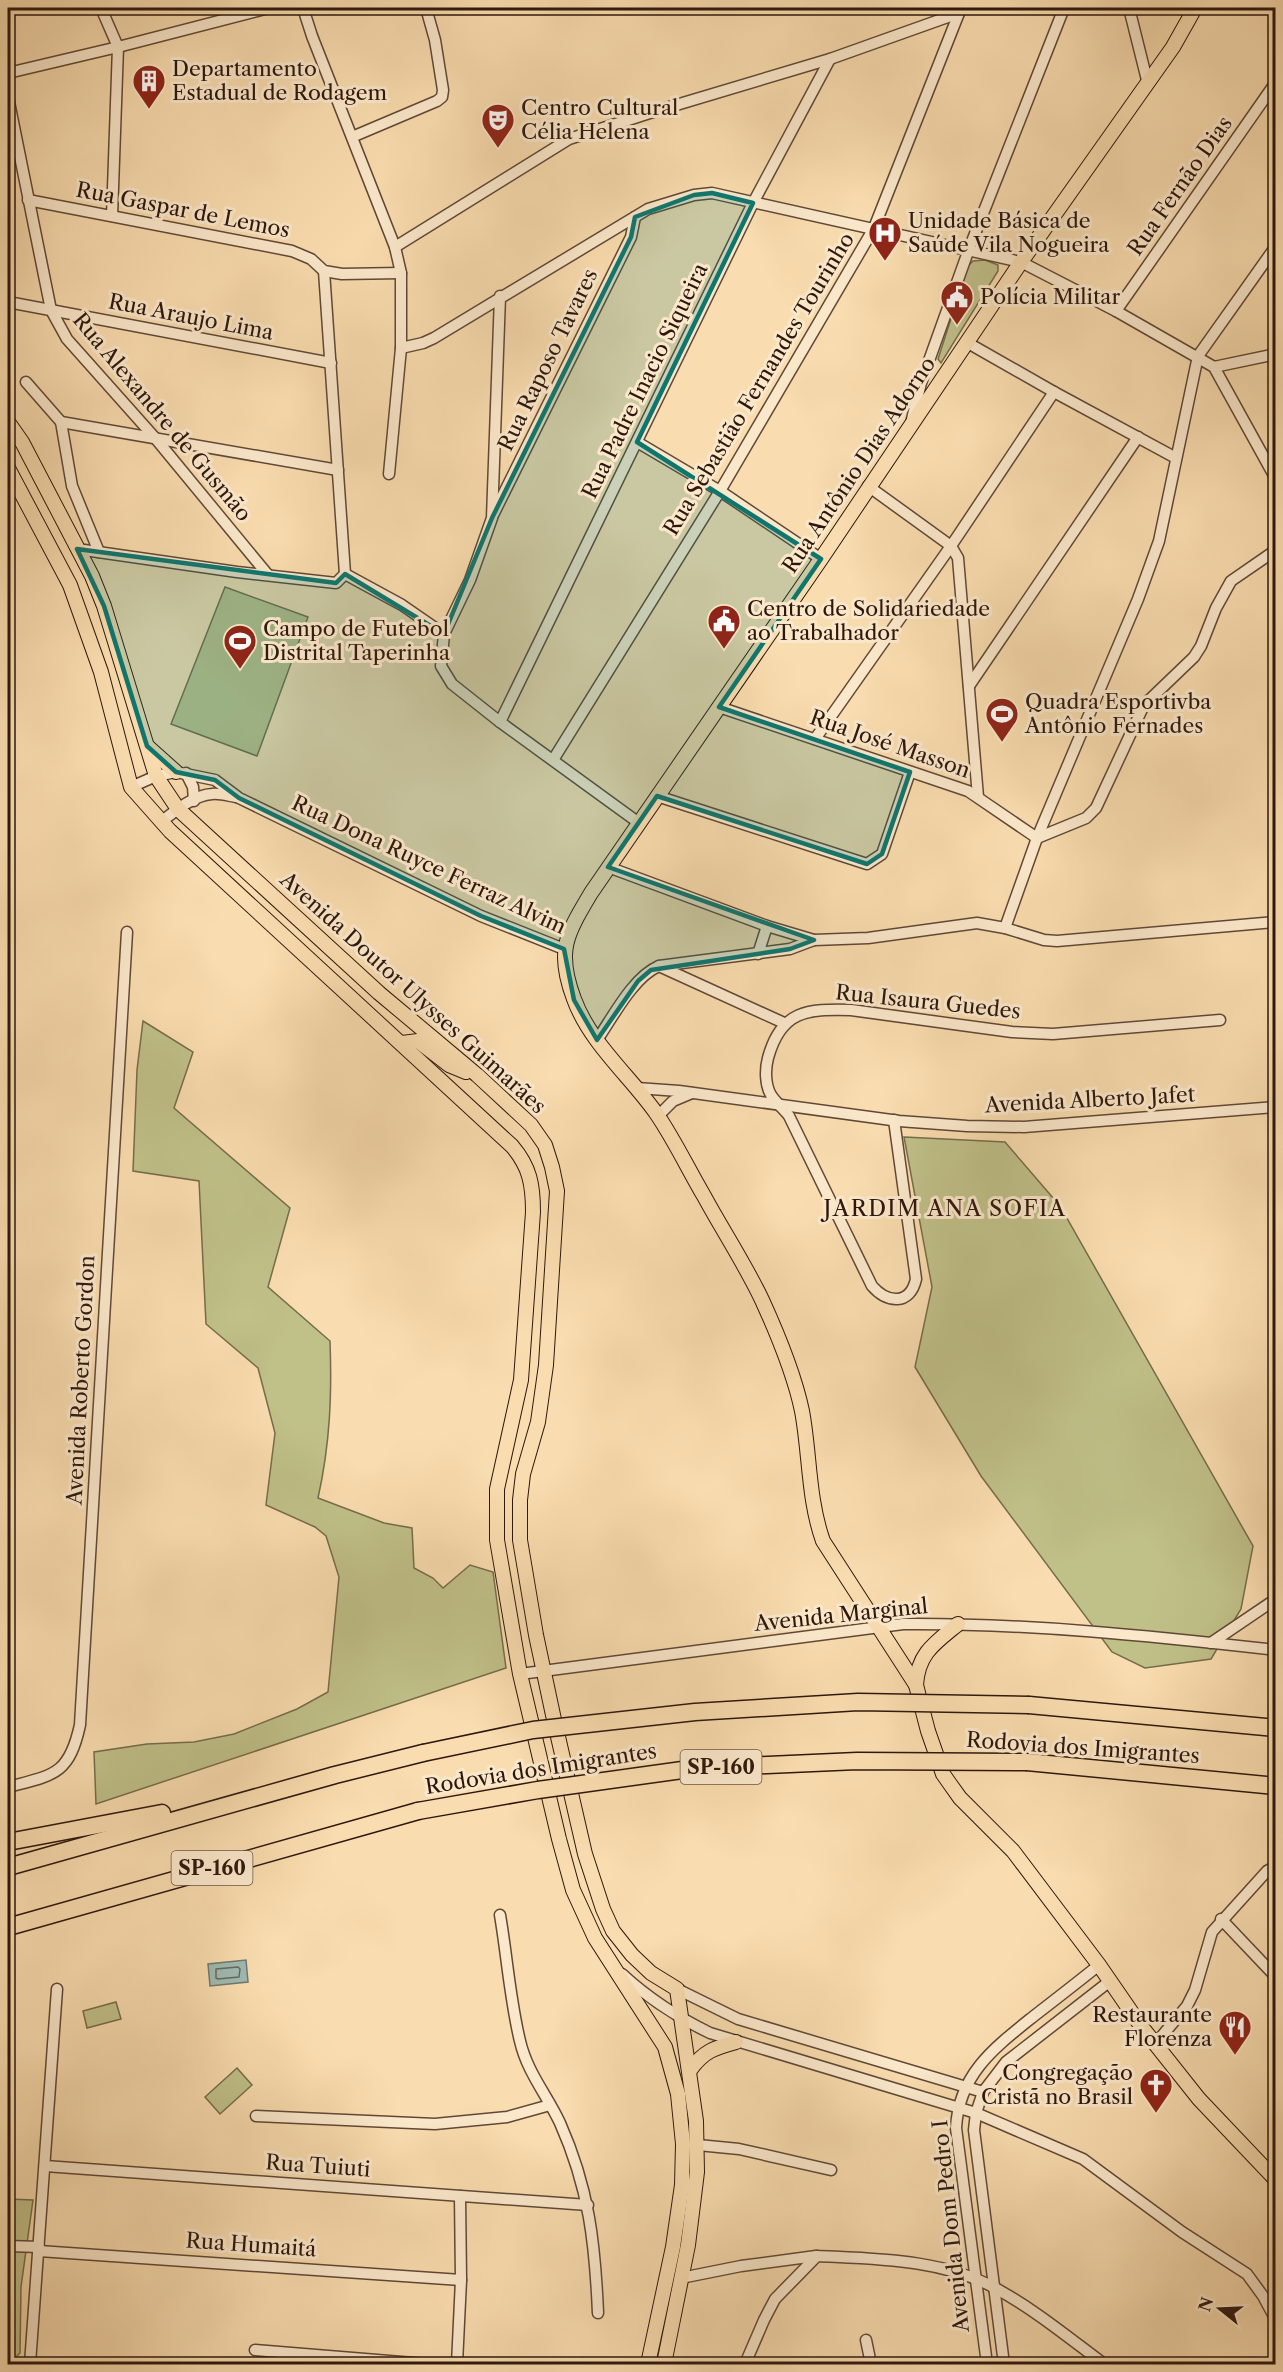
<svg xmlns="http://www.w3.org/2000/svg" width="1283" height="2372" viewBox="0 0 1283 2372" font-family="'Libre Caslon Text',serif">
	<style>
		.green { fill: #c0c089; stroke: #766c4b; stroke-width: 1.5 }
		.water { fill: #9fbab2; stroke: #717970; stroke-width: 1.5 }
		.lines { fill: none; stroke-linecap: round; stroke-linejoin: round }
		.shore { stroke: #666860; stroke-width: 1.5 }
		.minor-casing { stroke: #604836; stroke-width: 13 }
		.major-casing { stroke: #2d170d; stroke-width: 16 }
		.highway-casing { stroke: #2d170d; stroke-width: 19 }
		.minor { stroke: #fbe8cb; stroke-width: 10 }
		.major { stroke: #f9dcaf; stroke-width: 14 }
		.highway { stroke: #f9dcaf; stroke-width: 16 }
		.highway-bridge-casing { stroke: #2d170d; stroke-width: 19; stroke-linecap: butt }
		.highway-bridge { stroke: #f9dcaf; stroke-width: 16 }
		.marked { fill: #0f766e; fill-opacity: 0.2; stroke: #0f766e; stroke-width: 4.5; stroke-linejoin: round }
		.labels { text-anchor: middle; stroke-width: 6; stroke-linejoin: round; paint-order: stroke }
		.shield { fill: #fbe8cb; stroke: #6b5646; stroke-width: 1.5 }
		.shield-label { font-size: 20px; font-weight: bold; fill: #2d170d }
		.poi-label { font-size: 21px; fill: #2d170d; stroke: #fbe8cb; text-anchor: start }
		.street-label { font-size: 21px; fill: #2d170d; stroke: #fbe8cb }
		.neighbourhood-label { font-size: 22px; letter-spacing: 1.5px; fill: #2d170d; stroke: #fbe8cb }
	</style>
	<rect width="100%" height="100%" fill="#f9dcaf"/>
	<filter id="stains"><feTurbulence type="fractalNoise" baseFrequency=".00333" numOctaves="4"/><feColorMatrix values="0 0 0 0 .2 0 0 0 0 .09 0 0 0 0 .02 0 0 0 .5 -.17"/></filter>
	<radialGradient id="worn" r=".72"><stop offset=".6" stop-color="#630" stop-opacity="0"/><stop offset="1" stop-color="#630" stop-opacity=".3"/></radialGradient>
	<g class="green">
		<polygon points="985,260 998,265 998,271 941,363 938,359 968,266 973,261"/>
		<polygon points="225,587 308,617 257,756 171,724"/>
		<path d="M143,1021L193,1052L174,1108L290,1208L268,1287L330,1341C332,1396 330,1444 318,1498L384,1523L412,1528L414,1568L433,1578L443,1588L470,1565L493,1572L506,1668L96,1804L94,1752L147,1744L194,1742L234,1734L297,1709L328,1692L339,1577L326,1536L315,1527L266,1505L275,1433L258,1368L206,1324L199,1181L133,1171L137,1070Z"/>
		<polygon points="904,1137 1005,1142 1060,1206 1253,1546 1241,1609 1211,1659 1145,1668 1112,1652 981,1476 915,1367 932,1287"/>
		<polygon points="116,2002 121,2019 87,2028 83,2011"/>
		<polygon points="237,2068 252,2085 220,2114 205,2097"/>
		<polygon points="8,2199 33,2200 21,2287 20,2353 9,2364"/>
	</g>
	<polygon class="water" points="246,1960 248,1982 210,1986 208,1964"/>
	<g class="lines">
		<polygon class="shore" points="238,1967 240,1969 239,1977 218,1979 216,1978 216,1969"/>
		<g class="minor-casing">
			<g id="minor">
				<polyline points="101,8 118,47 112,216"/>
				<polyline points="303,8 312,36 395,247 401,273 401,348 389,474"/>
				<polyline points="1129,8 1148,84"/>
				<polyline points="8,73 118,47 269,8"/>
				<polyline points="8,97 51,310 67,339 156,439 268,575"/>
				<polyline points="352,137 437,101 442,97 443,90 435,40 426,8"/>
				<polyline points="28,200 292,251 311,259 324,271 342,274 401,273"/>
				<polyline points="395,247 569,139 656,111 830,59 959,13"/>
				<polyline points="324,271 345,574"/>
				<polyline points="500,296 492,518 470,580 444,634 441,666 452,684 500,722 639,823"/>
				<polyline points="8,302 331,363"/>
				<polyline points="1116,311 1276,82"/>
				<polyline points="968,343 1054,392 1176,458"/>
				<polyline points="401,348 423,343 434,338 648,209 694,195 712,193 1021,262 1116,311 1214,367 1276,479"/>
				<polyline points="1214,367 1276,354"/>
				<polyline points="26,382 61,422 72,486 99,552"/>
				<polyline points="912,419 921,383 969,249 1064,8"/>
				<polyline points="61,422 338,470"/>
				<polyline points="637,442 720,491 821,559"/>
				<polyline points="868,486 951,546 958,558 978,797"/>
				<polyline points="493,515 631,237 635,217"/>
				<polyline points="77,549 237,572 336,583 345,574"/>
				<polyline points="345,574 402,605 444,634"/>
				<polyline points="969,686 1138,437"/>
				<polyline points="719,707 968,791 1037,838 1086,818 1096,808 1144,705 1194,657 1201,646 1216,608 1231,581 1276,550"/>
				<polyline points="500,722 753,203 830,59"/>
				<polyline points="815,739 951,546 1054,392"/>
				<polyline points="553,760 720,491 874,228 961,8"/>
				<polyline points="186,773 193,787 194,801"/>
				<polyline points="131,787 156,776 176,772 215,780 239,798 481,916 564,949"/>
				<polyline points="657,796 867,864 882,854 910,772"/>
				<path d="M161,822C175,811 194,795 212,794C220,793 229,796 236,797"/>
				<polyline points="608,867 767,926 814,940 868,938 977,923 1005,928 1044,940 1057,941 1276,922"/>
				<polyline points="1005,928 1037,838 1138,599 1159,541 1198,356 1276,246"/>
				<polyline points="758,954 767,926"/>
				<polyline points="659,966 784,1023"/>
				<path d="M597,1040C613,1017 633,977 659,966L790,949L814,940"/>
				<polyline points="637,1088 679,1091 899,1121 967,1126 1024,1127 1276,1107"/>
				<polyline points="658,1116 673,1101 692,1093"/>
				<path d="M894,1120L916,1279C910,1306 887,1303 872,1286L789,1116C784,1109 776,1103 771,1095C765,1085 765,1069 768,1058C781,1010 807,1009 851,1010L1012,1032L1053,1034L1220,1020"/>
				<polyline points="1211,1643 1276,1599"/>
				<path d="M520,1674L903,1624C1027,1623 1152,1636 1276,1650"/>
				<path d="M8,1787C54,1775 69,1775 80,1725L127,932"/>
				<path d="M500,1915C507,1956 510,2000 520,2041C527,2072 547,2095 560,2123C589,2188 595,2243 598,2313"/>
				<polyline points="1221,1919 1276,1977"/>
				<path d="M622,1974C649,1999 677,2017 710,2033L976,2113L1083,2159L1182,2232L1247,2274L1263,2296L1276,2320"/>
				<polyline points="677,1989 738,2019 983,2092"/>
				<polyline points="1156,2043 1187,2006 1195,1990 1212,1932 1267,1871 1276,1866"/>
				<polyline points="256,2116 435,2124 507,2117 550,2105"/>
				<polyline points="698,2145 739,2149 831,2170"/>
				<polyline points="45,2166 588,2205"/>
				<polyline points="8,2246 39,2247"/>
				<polyline points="39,2251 461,2280"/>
				<polyline points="681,2278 741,2266 816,2256"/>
				<polyline points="866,2340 871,2364"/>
				<polyline points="255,2350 426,2364"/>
				<polyline points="30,2364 57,1989"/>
				<polyline points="457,2364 461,2280 460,2196"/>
				<path d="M745,2364L764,2320L775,2299L817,2256C876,2259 942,2259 995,2288C1034,2309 1069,2338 1104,2364"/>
				<path d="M987,2364L956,2128C959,2074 994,2048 1034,2016C1056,1999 1078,1982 1099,1965"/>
				<polyline points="1004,2364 974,2130 976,2113 983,2092 1006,2062 1110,1981"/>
			</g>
		</g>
		<g class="major-casing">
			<g id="major">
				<path d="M1195,8L1173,47L1021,262L821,559L591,893C566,935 556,951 574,999C590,1043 630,1076 656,1113C674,1139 688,1169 704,1196C723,1231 745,1264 762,1300C778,1335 794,1373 802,1411C810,1454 808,1499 823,1541L916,1685L928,1731L943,1774L950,1784L960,1798L1013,1851L1099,1965L1141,2026L1199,2099L1276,2180"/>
				<polyline points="8,422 22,442 92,576 104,606 156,776 178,809 379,993 477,1075 531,1125 545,1145 552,1167 557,1191 546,1365 538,1422 523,1474 520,1500 520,1540 536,1635 553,1715 585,1854 603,1909 613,1931 632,1955 651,1973 677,1989 696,2121 697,2172 688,2245 664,2364"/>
				<path d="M8,468L70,585L101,672L131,787L170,831L512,1146C530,1167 533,1185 533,1212L521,1380L497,1489V1540L520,1674L559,1839L573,1890L595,1938L665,2047L678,2094L683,2144L682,2185L673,2247L648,2364"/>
				<polyline points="148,747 176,772"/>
				<polyline points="402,1043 418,1041 449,1065 466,1072"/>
				<path d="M916,1685C918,1653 935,1643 958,1624"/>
				<path d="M690,2070C704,2051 714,2048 736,2042"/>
			</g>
		</g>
		<g class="highway-casing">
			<g id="highway">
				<polyline points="1029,1705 1276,1728"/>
				<polyline points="1027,1762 1276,1786"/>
				<polyline points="8,1842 162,1813"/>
				<polyline points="8,1867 335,1775 423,1753"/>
				<polyline points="8,1927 418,1811"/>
			</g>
		</g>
		<use href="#minor" class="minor"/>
		<use href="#major" class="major"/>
		<use href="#highway" class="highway"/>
		<g class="highway-bridge-casing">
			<g id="highway-bridge">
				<polyline points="423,1753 533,1730 695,1712 858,1702 1029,1705"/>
				<polyline points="418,1811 538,1790 697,1768 857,1761 1027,1762"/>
			</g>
		</g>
		<use href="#highway-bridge" class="highway-bridge"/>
	</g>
	<path class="marked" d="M712,193L753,203L637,442L821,559L719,707L910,772L882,854L867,864L657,796L608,867L814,940L790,949L651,970L638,981L597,1040L574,1000L564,949L481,916L239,798L215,780L176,772L147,746L104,606L77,549L336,583L345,574L444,634L492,518L631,237L635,217L694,195Z"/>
	<defs>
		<g id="building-pin" transform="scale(1.725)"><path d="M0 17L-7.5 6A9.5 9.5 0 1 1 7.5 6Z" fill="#8f2418" stroke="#fbe8cb"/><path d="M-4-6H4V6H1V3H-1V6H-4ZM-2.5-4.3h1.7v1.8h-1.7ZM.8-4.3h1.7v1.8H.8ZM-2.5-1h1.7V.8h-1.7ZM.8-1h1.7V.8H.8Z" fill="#fff"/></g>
		<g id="theatre-pin" transform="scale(1.725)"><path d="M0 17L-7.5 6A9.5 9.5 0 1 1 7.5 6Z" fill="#8f2418" stroke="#fbe8cb"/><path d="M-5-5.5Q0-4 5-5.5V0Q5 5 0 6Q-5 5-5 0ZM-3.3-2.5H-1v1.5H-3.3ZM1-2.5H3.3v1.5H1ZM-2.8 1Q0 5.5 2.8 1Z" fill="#fff"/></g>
		<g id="hospital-pin" transform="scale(1.725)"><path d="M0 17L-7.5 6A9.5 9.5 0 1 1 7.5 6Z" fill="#8f2418" stroke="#fbe8cb"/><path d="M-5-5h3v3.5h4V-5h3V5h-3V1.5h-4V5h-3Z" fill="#fff"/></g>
		<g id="civic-pin" transform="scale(1.725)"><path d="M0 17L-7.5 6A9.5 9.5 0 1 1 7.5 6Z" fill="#8f2418" stroke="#fbe8cb"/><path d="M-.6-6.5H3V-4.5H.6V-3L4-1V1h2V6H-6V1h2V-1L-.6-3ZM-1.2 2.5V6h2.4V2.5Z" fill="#fff"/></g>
		<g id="stadium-pin" transform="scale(1.725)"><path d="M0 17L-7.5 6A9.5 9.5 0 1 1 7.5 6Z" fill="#8f2418" stroke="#fbe8cb"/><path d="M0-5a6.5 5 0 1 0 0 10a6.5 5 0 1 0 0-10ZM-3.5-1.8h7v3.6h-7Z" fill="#fff"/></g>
		<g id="restaurant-pin" transform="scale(1.725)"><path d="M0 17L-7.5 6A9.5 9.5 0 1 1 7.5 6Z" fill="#8f2418" stroke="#fbe8cb"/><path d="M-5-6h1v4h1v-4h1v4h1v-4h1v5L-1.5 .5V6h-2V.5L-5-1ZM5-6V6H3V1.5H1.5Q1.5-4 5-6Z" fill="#fff"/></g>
		<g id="church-pin" transform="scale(1.725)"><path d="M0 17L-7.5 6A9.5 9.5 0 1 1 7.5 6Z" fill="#8f2418" stroke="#fbe8cb"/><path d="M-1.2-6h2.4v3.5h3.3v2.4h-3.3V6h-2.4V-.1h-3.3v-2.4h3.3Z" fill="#fff"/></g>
	</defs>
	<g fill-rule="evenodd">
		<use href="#building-pin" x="149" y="81"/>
		<use href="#theatre-pin" x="498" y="120"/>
		<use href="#hospital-pin" x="885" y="233"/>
		<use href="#civic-pin" x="957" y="297"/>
		<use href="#civic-pin" x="724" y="621"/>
		<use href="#stadium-pin" x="240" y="641"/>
		<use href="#stadium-pin" x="1002" y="714"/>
		<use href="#restaurant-pin" x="1235" y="2027"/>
		<use href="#church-pin" x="1156" y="2085"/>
	</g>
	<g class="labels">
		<g class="shield">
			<rect x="680.5" y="1750" width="81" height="34" rx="4.5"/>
			<rect x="171.5" y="1851" width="81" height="34" rx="4.5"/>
		</g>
		<g class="shield-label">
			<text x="721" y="1774">SP-160</text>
			<text x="212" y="1875">SP-160</text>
		</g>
		<g class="poi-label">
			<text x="172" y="76">Departamento<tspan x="172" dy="24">Estadual de Rodagem</tspan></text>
			<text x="521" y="115">Centro Cultural<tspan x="521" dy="24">Célia Helena</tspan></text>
			<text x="908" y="228">Unidade Básica de<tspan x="908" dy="24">Saúde Vila Nogueira</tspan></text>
			<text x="980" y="304">Polícia Militar</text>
			<text x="747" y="616">Centro de Solidariedade<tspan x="747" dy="24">ao Trabalhador</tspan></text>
			<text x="263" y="636">Campo de Futebol<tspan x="263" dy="24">Distrital Taperinha</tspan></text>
			<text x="1025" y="709">Quadra Esportivba<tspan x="1025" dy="24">Antônio Fernades</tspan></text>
			<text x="1212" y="2022" text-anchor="end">Restaurante<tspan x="1212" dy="24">Florenza</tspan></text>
			<text x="1133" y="2080" text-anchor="end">Congregação<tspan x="1133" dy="24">Cristã no Brasil</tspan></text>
		</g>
		<g class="street-label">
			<text transform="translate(1180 186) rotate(-55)" y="7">Rua Fernão Dias</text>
			<text transform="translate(183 210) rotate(11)" y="7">Rua Gaspar de Lemos</text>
			<text transform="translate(191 317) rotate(11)" y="7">Rua Araujo Lima</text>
			<text transform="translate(548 360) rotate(-64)" y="7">Rua Raposo Tavares</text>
			<text transform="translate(645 381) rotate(-64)" y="7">Rua Padre Inacio Siqueira</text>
			<text transform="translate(759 384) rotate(-59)" y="7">Rua Sebastião Fernandes Tourinho</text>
			<text transform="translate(162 417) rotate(50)" y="7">Rua Alexandre de Gusmão</text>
			<text transform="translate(859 465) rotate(-56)" y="7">Rua Antônio Dias Adorno</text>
			<text transform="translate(890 744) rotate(19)" y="7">Rua José Masson</text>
			<text transform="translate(429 865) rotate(25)" y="7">Rua Dona Ruyce Ferraz Alvim</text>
			<text transform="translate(413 993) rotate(42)" y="7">Avenida Doutor Ulysses Guimarães</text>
			<text transform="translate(928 1002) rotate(6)" y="7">Rua Isaura Guedes</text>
			<text transform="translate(1090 1100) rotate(-3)" y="7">Avenida Alberto Jafet</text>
			<text transform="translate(81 1380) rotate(-87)" y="7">Avenida Roberto Gordon</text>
			<text transform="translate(841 1615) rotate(-6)" y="7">Avenida Marginal</text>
			<text transform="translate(1083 1748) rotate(4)" y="7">Rodovia dos Imigrantes</text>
			<text transform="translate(541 1769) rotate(-9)" y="7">Rodovia dos Imigrantes</text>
			<text transform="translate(318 2166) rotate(4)" y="7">Rua Tuiuti</text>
			<text transform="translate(951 2226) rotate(-96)" y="7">Avenida Dom Pedro I</text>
			<text transform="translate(251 2245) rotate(4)" y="7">Rua Humaitá</text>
		</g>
		<g class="neighbourhood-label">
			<text x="945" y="1216">JARDIM ANA SOFIA</text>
		</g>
	</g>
	<rect width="1283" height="2372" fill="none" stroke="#f9dcaf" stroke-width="30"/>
	<rect x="9" y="9" width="1265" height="2354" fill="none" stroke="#2d170d" stroke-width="3"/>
	<rect x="15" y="15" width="1253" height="2342" fill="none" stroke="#2d170d" stroke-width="1.5"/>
	<g transform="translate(1220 2309) rotate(288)" stroke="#fbe8cb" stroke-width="4.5" paint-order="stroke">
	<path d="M0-4.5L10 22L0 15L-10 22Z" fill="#2d170d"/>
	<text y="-9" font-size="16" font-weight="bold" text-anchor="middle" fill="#2d170d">N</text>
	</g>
	<rect width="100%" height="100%" filter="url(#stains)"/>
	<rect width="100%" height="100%" fill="url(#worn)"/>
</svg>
